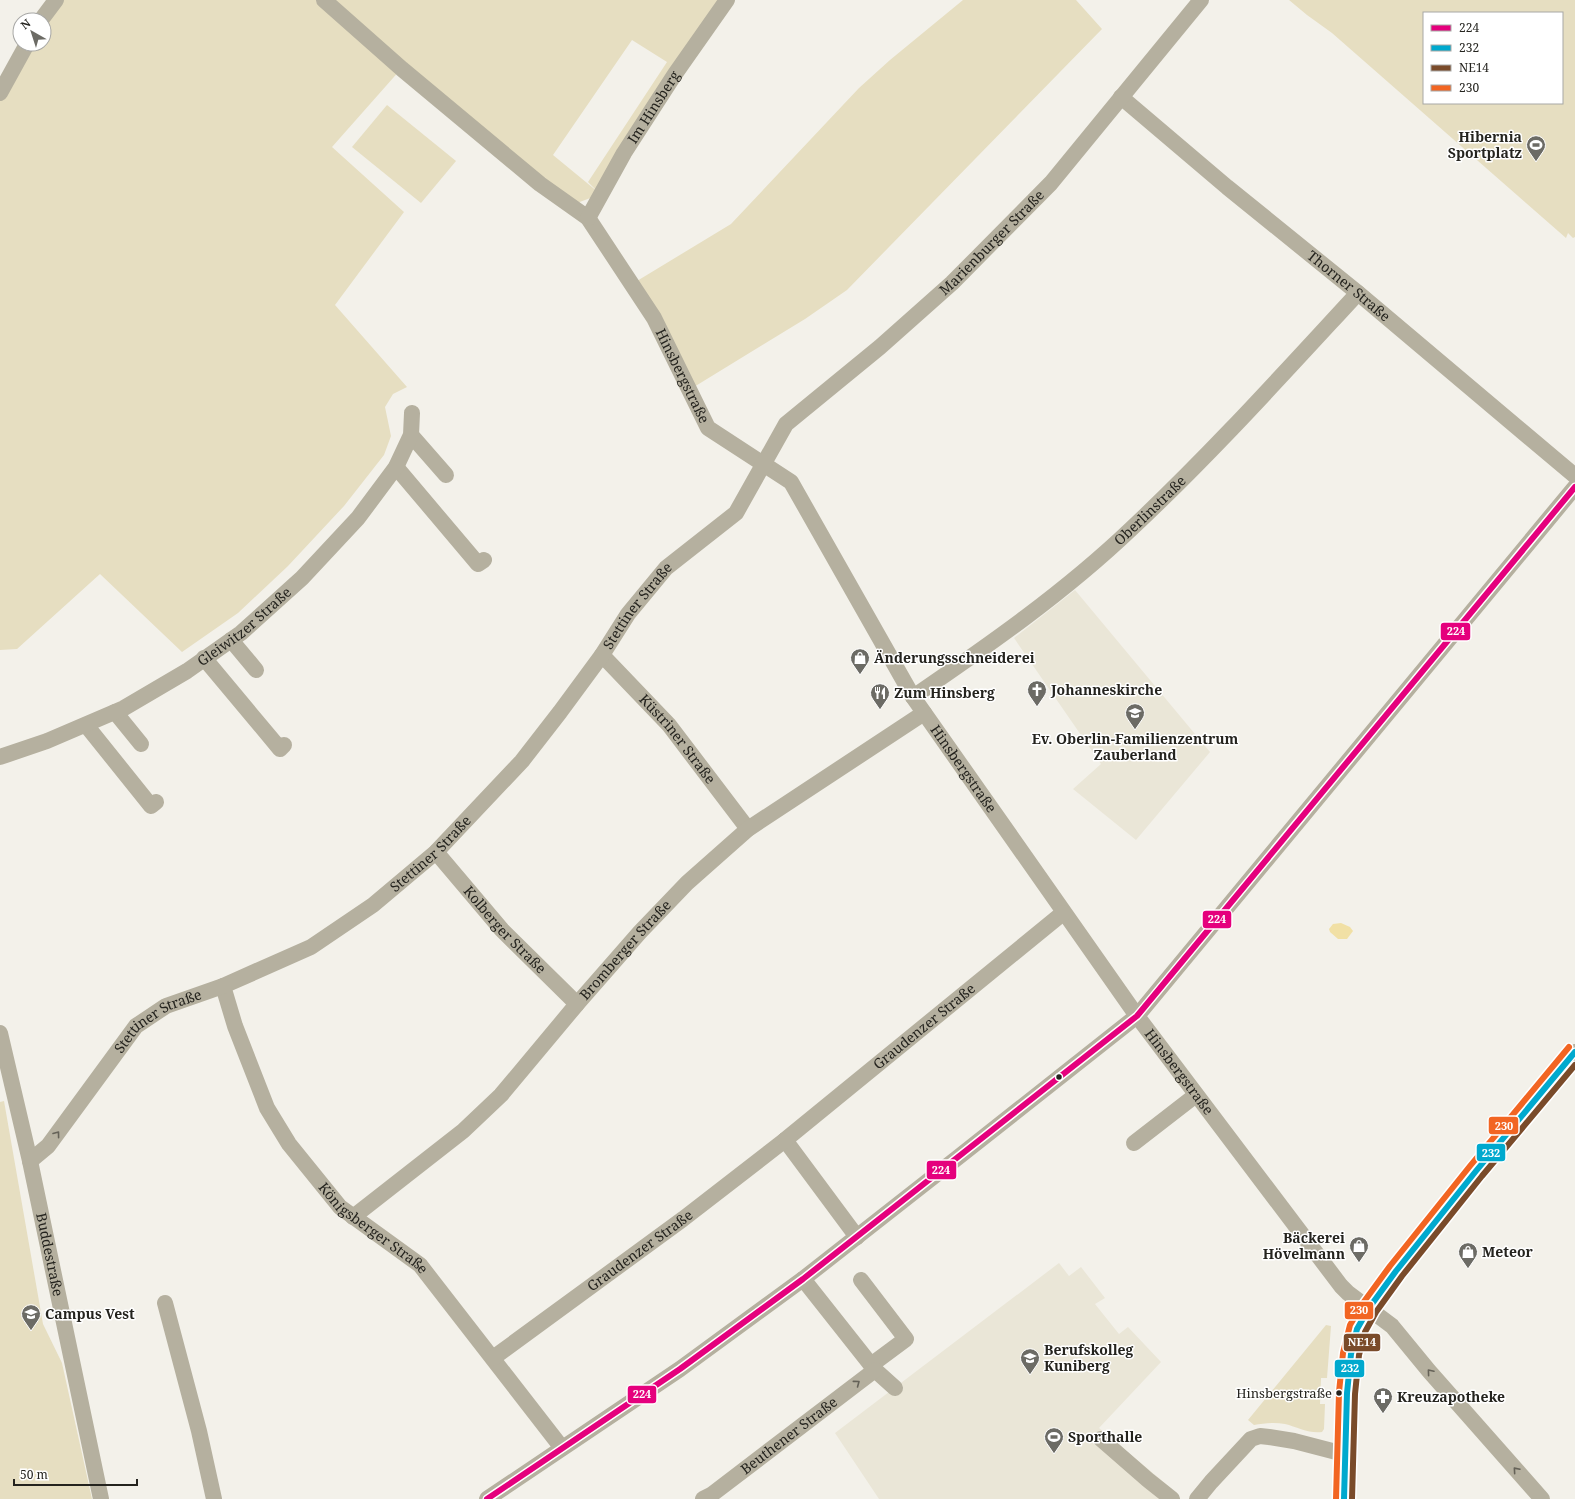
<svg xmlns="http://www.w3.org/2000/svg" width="1575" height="1499" viewBox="0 0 1575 1499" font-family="'Noto Serif',serif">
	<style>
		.built { fill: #eae6d7 }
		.green { fill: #e6dec1; fill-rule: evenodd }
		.water { fill: #f1e0a5 }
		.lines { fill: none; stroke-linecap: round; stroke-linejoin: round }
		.minor { stroke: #b5b09f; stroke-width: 16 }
		.bus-1-casing { stroke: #fff; stroke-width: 9 }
		.bus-2-casing { stroke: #fff; stroke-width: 9 }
		.bus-3-casing { stroke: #fff; stroke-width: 9 }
		.bus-4-casing { stroke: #fff; stroke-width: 9 }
		.bus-1 { stroke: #e5007d; stroke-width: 6 }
		.bus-2 { stroke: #00a9ce; stroke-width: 6 }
		.bus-3 { stroke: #7a4b2a; stroke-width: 6 }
		.bus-4 { stroke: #f26522; stroke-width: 6 }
		.oneway { stroke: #656258 }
		.bus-dot { fill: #24231e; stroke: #fff; stroke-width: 1.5 }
		.labels { text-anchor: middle; stroke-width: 3; stroke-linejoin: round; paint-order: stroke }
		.bus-label { font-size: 13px; fill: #24231e; stroke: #fff; text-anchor: end }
		.street-label { font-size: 14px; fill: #24231e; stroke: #fff }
		.poi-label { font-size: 14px; font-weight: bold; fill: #24231e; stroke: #fff; text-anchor: start }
		.line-badge { stroke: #fff; stroke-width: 1.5 }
		.badge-label { font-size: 11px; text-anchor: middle; font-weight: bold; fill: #fff }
	</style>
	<rect width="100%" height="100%" fill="#f3f1ea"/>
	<g class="built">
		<polygon points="1075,590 1210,752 1136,840 1073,789 1101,764 1014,638"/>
		<polygon points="1059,1263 1069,1276 1081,1267 1105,1298 1095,1304 1119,1334 1128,1327 1161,1362 1099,1428 1172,1489 1164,1499 879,1499 835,1433"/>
	</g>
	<g class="green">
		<path d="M63,0H729L601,194L577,203L401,69L332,147L404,212L335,305L407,387L393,394L385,407L391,436L384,455L344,506L288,566L238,613L182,652L100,574L17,649L0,650V98L33,44H44V26ZM632,40L667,62L588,182L598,192L553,155Z"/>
		<polygon points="963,0 1076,0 1102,29 847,290 805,319 689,390 632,284 731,224 859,88 890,60"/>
		<path d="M1289,0H1575V237L1573,238L1568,233L1566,238L1332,33L1307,15ZM1424,13H1562V103H1424Z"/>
		<polygon points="387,105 456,161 421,203 352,147"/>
		<polygon points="4,1101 43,1324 62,1363 92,1499 0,1499 0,1102"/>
		<path d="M1326,1325L1331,1326L1327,1378H1321L1320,1404H1325L1324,1429L1322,1432C1310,1434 1297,1427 1285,1424C1275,1422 1264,1423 1254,1425L1248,1420Z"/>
	</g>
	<polygon class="water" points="1341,923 1350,927 1353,931 1347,939 1338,939 1330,932 1329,929 1333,924"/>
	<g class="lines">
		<g class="minor">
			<path id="s1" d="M324,0L402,69L540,184L588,218L654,318L708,428L791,482L913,697L1137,1016L1341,1286L1348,1293L1392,1326L1429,1371L1542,1499"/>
			<polyline points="41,20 56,0"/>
			<polyline points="0,93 27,44"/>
			<path id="s2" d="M1121,97L1227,187L1358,293L1575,476"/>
			<path id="s3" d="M588,218L624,153L675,74L727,0"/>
			<polyline points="411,435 446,475"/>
			<polyline points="396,467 478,564 484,560"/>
			<polyline points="231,640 256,670"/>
			<path id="s4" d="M602,655L669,725L748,829"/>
			<polyline points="204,658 280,749 284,745"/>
			<path id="s5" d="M913,697C989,645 1065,592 1131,529C1211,454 1284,373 1358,293"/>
			<polyline points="115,712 141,744"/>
			<polyline points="86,725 151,806 156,802"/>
			<path id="s6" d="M0,757L47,741L124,708L187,671L241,633L302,578L358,518L396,467L411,435L412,413"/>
			<path id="s7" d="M436,852L502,930L577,1004"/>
			<path id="s8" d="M223,986L235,1026L267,1108L289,1144L340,1207L420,1265L562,1448"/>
			<path id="s9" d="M0,1033L30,1161L101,1499"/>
			<polyline points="785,1140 857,1237"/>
			<polyline points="1134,1143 1196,1095"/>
			<path id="s10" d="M30,1161L48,1146L136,1026L166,1006L223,986L311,947L373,905L436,852L522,761L560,712L602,655L628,614L666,568L736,513L786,424L880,347L952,283L1051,183L1201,0"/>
			<path id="s11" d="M353,1217L463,1131L501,1095L577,1004L640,932L687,883L748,829L924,713"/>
			<polyline points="803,1279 875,1370 895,1388"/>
			<polyline points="861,1280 906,1339 871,1365"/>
			<polyline points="165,1303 199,1431 214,1499"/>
			<path id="s12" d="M493,1358L683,1219L785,1140L1063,913"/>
			<polyline points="1101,1439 1148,1480 1172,1499"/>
			<polyline points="487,1499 680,1369 803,1279 956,1159 1137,1016 1575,487"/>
			<path id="s13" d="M703,1499L711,1495L875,1370"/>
			<polyline points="1197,1499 1211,1482 1251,1439 1260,1436 1269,1437 1294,1441 1344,1454"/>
			<polyline points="1344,1499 1347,1393 1351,1354 1357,1329 1369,1308 1396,1271 1476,1171 1575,1052"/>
		</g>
		<g class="bus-1-casing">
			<polyline id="bus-1" points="487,1499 680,1369 803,1279 1137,1016 1575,487"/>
		</g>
		<g class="bus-2-casing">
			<polyline id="bus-2" points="1344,1499 1347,1393 1351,1354 1357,1329 1369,1308 1396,1271 1476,1171 1575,1052"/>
		</g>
		<g class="bus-3-casing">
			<polyline id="bus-3" points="1352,1499 1355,1394 1359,1355 1365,1332 1376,1312 1402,1276 1482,1176 1575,1065"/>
		</g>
		<g class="bus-4-casing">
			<polyline id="bus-4" points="1336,1499 1339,1392 1343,1353 1350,1325 1363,1303 1390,1266 1470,1166 1569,1047"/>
		</g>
		<use href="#bus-1" class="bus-1"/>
		<use href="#bus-2" class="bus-2"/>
		<use href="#bus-3" class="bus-3"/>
		<use href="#bus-4" class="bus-4"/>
	</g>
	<defs><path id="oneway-chevron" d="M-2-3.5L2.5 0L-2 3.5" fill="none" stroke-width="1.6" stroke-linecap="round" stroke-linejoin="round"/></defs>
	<g class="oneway">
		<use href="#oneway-chevron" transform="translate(57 1134) rotate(-53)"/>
		<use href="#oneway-chevron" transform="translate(1430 1372) rotate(-130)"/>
		<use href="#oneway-chevron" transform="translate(857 1383) rotate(-37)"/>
		<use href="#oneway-chevron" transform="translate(1516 1470) rotate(-131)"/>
	</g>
	<defs>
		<g id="stadium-pin" transform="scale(1)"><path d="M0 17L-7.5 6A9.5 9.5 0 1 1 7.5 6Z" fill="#6c6b65" stroke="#fff"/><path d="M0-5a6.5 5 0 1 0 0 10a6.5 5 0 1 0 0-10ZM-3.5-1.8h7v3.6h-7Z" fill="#fff"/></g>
		<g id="shop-pin" transform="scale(1)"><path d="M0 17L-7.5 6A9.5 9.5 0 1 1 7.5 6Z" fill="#6c6b65" stroke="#fff"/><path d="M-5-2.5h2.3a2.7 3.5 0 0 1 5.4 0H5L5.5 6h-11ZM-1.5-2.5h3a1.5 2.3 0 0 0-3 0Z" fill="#fff"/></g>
		<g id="church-pin" transform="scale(1)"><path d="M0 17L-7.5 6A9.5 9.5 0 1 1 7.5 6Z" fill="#6c6b65" stroke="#fff"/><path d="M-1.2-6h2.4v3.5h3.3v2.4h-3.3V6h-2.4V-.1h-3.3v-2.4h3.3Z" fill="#fff"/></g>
		<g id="restaurant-pin" transform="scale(1)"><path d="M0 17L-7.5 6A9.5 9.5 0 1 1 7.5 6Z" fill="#6c6b65" stroke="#fff"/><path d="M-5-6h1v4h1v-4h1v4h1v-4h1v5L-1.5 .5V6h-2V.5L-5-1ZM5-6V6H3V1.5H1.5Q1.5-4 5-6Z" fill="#fff"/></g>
		<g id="school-pin" transform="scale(1)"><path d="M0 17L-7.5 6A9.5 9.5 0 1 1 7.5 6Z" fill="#6c6b65" stroke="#fff"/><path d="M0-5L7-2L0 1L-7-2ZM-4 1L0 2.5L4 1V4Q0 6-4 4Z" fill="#fff"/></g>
		<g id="pharmacy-pin" transform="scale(1)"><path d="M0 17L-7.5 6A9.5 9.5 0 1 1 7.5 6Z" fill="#6c6b65" stroke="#fff"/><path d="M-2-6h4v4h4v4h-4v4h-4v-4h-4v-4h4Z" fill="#fff"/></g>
	</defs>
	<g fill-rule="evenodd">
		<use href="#stadium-pin" x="1536" y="145"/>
		<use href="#shop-pin" x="860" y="658"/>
		<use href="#church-pin" x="1037" y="690"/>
		<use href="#restaurant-pin" x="880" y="693"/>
		<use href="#school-pin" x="1135" y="713"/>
		<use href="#shop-pin" x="1359" y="1246"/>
		<use href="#shop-pin" x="1468" y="1252"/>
		<use href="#school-pin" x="31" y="1314"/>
		<use href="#school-pin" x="1030" y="1358"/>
		<use href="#pharmacy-pin" x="1383" y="1397"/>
		<use href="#stadium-pin" x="1054" y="1437"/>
	</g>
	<g class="bus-dot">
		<circle cx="1059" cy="1077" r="3.5"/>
		<circle cx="1339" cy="1393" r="3.5"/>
	</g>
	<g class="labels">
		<g class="bus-label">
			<text x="1332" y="1398">Hinsbergstraße</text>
		</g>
		<g class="street-label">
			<text dy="5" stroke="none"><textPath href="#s3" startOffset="129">Im Hinsberg</textPath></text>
			<text dy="5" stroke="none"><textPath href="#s10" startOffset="1354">Marienburger Straße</textPath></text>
			<text dy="5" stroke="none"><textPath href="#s2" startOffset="296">Thorner Straße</textPath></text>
			<text dy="5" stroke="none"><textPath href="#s1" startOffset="527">Hinsbergstraße</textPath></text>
			<text dy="5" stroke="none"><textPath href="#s5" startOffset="302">Oberlinstraße</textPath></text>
			<text dy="5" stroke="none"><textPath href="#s10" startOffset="841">Stettiner Straße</textPath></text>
			<text dy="5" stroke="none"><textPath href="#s6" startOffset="279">Gleiwitzer Straße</textPath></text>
			<text dy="5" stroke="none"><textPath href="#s4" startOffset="113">Küstriner Straße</textPath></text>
			<text dy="5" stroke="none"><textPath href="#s1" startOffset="1019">Hinsbergstraße</textPath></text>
			<text dy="5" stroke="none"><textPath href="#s10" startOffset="517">Stettiner Straße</textPath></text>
			<text dy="5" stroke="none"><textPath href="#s7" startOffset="104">Kolberger Straße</textPath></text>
			<text dy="5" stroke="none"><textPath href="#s11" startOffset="383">Bromberger Straße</textPath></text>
			<text dy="5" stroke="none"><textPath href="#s10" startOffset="193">Stettiner Straße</textPath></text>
			<text dy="5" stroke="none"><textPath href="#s12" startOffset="544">Graudenzer Straße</textPath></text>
			<text dy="5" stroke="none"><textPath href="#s1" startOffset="1391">Hinsbergstraße</textPath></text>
			<text dy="5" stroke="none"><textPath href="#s8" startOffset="292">Königsberger Straße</textPath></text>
			<text dy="5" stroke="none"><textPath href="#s12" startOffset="182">Graudenzer Straße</textPath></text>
			<text dy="5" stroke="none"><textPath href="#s9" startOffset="227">Buddestraße</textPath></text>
			<text dy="5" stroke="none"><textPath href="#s13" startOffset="107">Beuthener Straße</textPath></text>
		</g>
		<g class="poi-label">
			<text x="1522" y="142" text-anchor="end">Hibernia<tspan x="1522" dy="16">Sportplatz</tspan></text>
			<text x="874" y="663">Änderungsschneiderei</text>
			<text x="1051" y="695">Johanneskirche</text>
			<text x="894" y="698">Zum Hinsberg</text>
			<text x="1135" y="744" text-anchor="middle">Ev. Oberlin-Familienzentrum<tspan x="1135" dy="16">Zauberland</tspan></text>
			<text x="1345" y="1243" text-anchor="end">Bäckerei<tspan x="1345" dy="16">Hövelmann</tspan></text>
			<text x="1482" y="1257">Meteor</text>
			<text x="45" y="1319">Campus Vest</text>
			<text x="1044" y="1355">Berufskolleg<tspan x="1044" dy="16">Kuniberg</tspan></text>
			<text x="1397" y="1402">Kreuzapotheke</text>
			<text x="1068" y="1442">Sporthalle</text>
		</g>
	</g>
	<g class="line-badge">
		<rect x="1440" y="622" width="31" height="19" rx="4" fill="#e5007d"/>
		<rect x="1202" y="910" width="30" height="19" rx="4" fill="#e5007d"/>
		<rect x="1488" y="1116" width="31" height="19" rx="4" fill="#f26522"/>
		<rect x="1476" y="1143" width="30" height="19" rx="4" fill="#00a9ce"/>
		<rect x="926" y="1160" width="31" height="20" rx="4" fill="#e5007d"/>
		<rect x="1344" y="1301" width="30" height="19" rx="4" fill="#f26522"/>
		<rect x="1343" y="1333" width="38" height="19" rx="4" fill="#7a4b2a"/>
		<rect x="1334" y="1359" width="31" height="19" rx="4" fill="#00a9ce"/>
		<rect x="627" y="1385" width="30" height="19" rx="4" fill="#e5007d"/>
	</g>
	<g class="badge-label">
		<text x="1456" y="635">224</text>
		<text x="1217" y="923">224</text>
		<text x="1504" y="1130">230</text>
		<text x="1491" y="1157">232</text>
		<text x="941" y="1174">224</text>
		<text x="1359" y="1314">230</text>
		<text x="1362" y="1346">NE14</text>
		<text x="1350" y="1372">232</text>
		<text x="642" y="1398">224</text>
	</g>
	<rect x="1423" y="12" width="140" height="92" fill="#ffffff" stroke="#a7a7a5"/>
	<rect x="1431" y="25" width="20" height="6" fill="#e5007d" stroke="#a7a7a5"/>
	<text x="1459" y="32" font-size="12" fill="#24231e">224</text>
	<rect x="1431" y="45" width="20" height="6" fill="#00a9ce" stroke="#a7a7a5"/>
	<text x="1459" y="52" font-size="12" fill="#24231e">232</text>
	<rect x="1431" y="65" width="20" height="6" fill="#7a4b2a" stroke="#a7a7a5"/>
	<text x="1459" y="72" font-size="12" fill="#24231e">NE14</text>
	<rect x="1431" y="85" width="20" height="6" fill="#f26522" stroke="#a7a7a5"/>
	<text x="1459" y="92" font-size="12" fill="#24231e">230</text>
	<g transform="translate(32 32) rotate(321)"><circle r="19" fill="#ffffff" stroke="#a7a7a5"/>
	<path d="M0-3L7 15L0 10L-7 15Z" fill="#6c6b65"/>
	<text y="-6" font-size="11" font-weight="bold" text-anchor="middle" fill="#24231e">N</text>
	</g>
	<path d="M14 1479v6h123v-6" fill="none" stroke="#24231e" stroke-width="2"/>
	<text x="20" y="1479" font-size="12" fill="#24231e" stroke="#ffffff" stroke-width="3" paint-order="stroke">50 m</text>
</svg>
